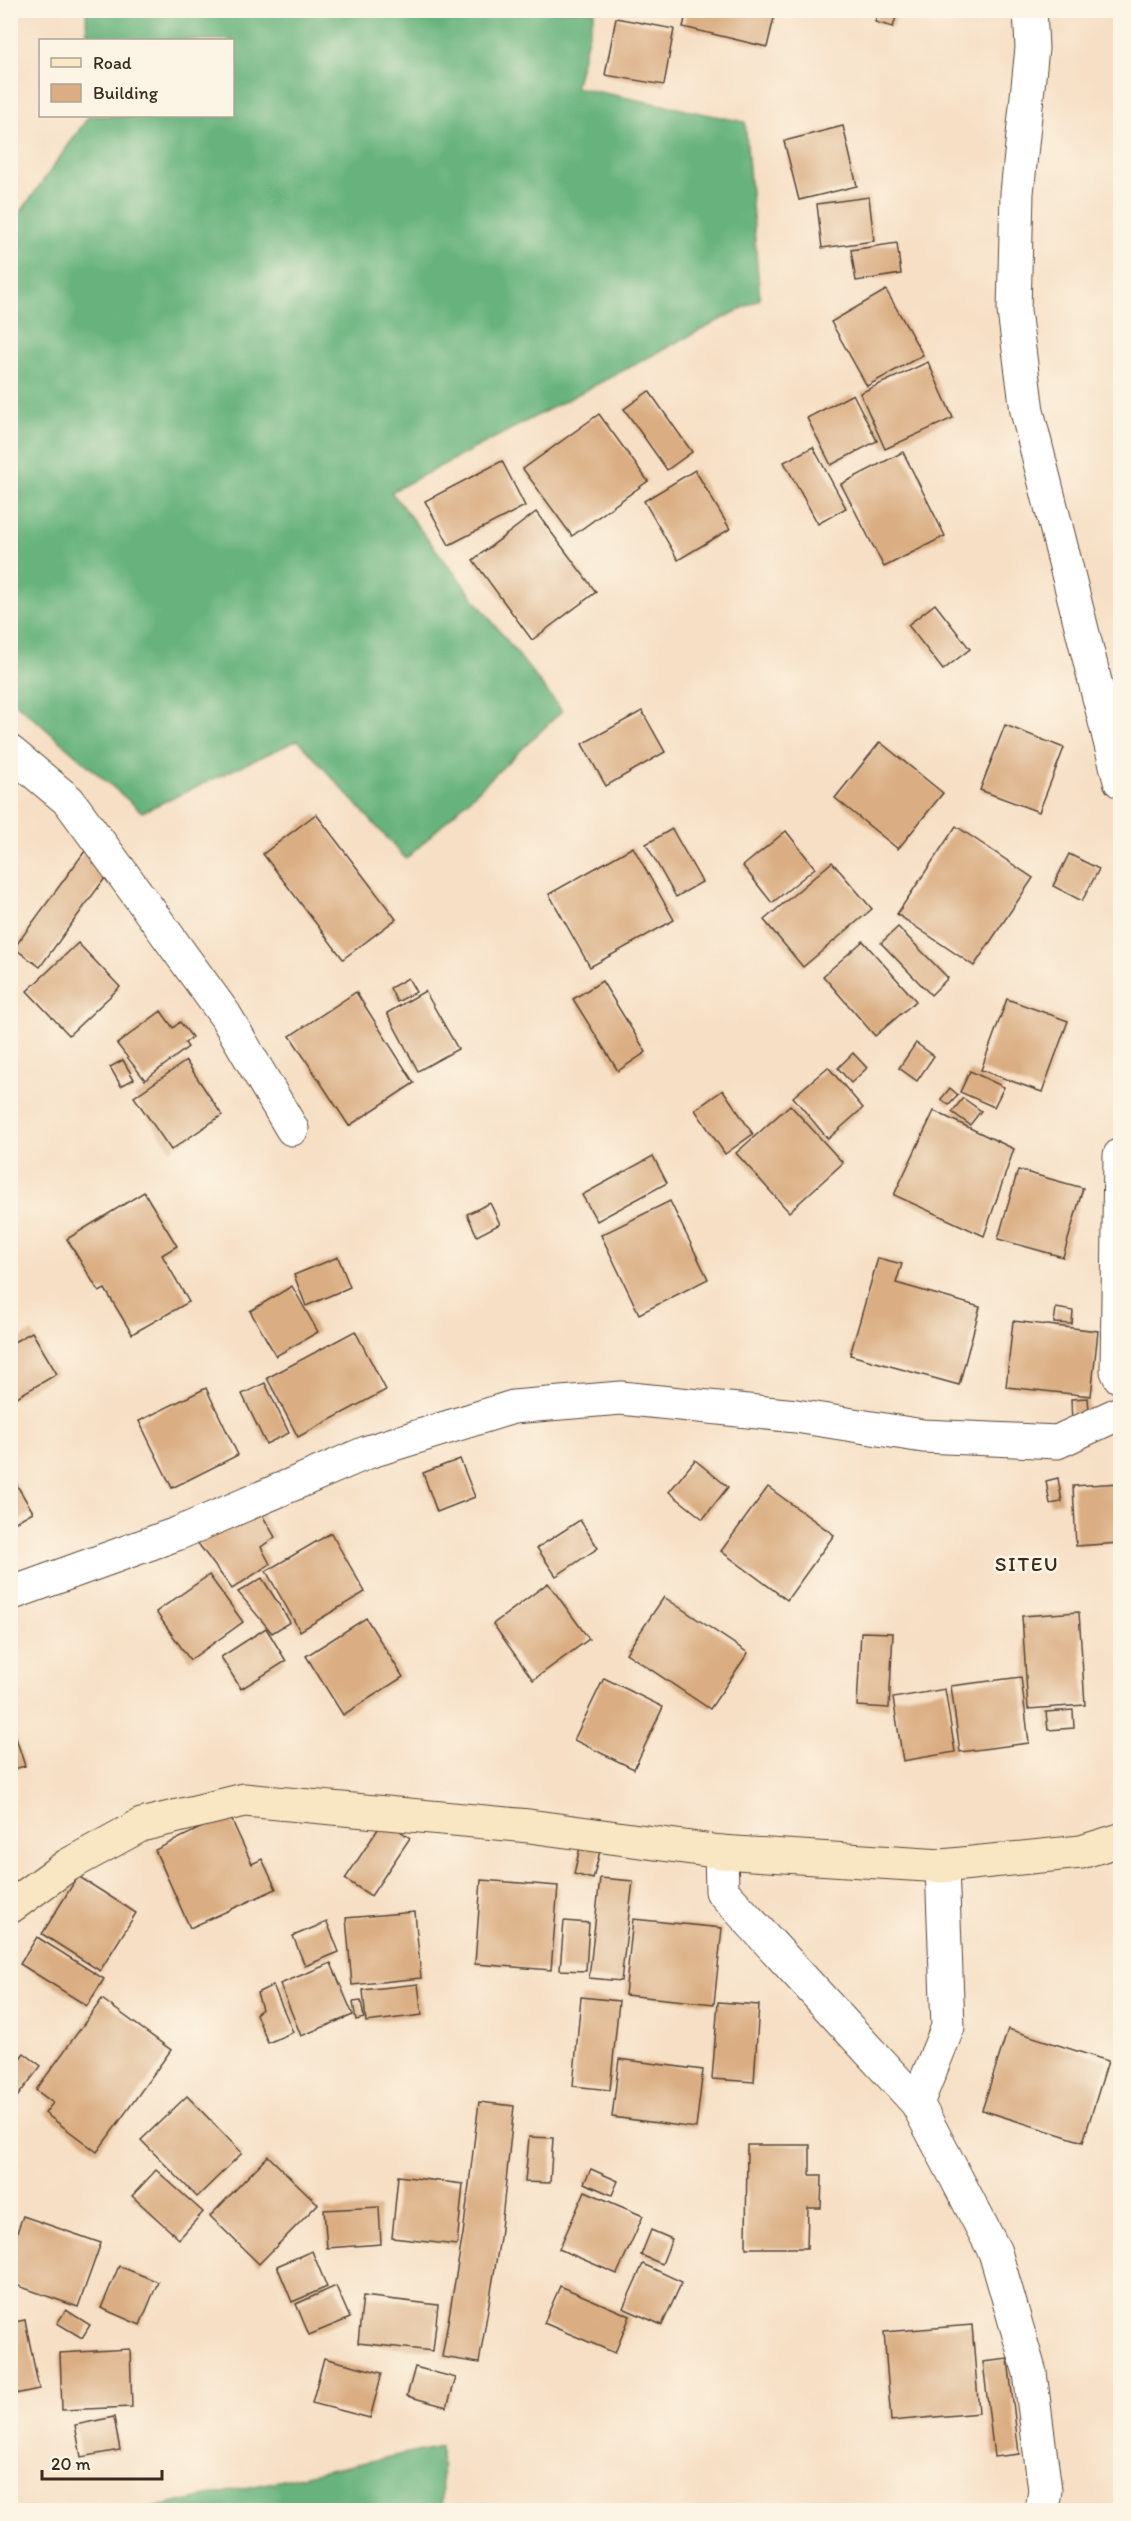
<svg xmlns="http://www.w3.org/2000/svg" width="1131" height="2521" viewBox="0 0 1131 2521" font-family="Itim,sans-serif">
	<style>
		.forest { fill: #68b37d; stroke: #526e4e; stroke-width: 1.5 }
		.building { fill: #daad82 }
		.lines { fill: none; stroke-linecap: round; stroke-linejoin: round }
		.street-casing { stroke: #574537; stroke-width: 35 }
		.secondary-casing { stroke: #574537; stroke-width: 35 }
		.street { stroke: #fff; stroke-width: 33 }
		.secondary { stroke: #f9e7c3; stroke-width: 33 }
		.labels { text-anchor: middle; stroke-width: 5; stroke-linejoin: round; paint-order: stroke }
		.neighbourhood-label { font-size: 21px; letter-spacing: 1.5px; fill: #3b2a1e; stroke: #fcf5e5 }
	</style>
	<rect width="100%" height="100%" fill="#fcf5e5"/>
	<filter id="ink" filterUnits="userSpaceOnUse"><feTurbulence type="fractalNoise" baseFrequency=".0167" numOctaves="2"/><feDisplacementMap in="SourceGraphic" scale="12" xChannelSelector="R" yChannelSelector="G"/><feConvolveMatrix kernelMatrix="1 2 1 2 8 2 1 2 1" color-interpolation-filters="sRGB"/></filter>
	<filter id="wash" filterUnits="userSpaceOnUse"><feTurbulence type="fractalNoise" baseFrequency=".008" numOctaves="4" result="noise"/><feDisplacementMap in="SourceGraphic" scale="24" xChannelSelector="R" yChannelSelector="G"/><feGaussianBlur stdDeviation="1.35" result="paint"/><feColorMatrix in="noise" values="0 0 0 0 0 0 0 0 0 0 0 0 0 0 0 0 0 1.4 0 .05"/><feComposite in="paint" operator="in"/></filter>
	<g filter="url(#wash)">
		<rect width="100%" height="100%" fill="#f6dfc4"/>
		<g class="forest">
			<polygon points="86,11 595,11 575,87 745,122 760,299 391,492 562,711 406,859 298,740 142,812 11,699 11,226 89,116 232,116 232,40 87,40"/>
			<polygon points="441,2446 442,2510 142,2510"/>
		</g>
		<g id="blocks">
			<g class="building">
				<polygon points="687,10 776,10 767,47 683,27"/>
				<polygon points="878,10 898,10 893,27 875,22"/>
				<polygon points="616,18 674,29 664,85 605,75"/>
				<polygon points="843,126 857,186 799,200 784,141"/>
				<polygon points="869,197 874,241 822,248 817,204"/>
				<polygon points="897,243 901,274 856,281 851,250"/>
				<polygon points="886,290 923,355 867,386 831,322"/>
				<polygon points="928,362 953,418 885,449 860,393"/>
				<polygon points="649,391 692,452 667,470 624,409"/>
				<polygon points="853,394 877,441 831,465 807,418"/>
				<polygon points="599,414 648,481 572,536 523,469"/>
				<polygon points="813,447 846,508 818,524 784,462"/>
				<polygon points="903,452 945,536 884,567 841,484"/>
				<polygon points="502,461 525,506 449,545 425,501"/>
				<polygon points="695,470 730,529 678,560 644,501"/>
				<polygon points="536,512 596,592 532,640 473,560"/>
				<polygon points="935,604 970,649 943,670 908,625"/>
				<polygon points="642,711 665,752 606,786 582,744"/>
				<polygon points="1005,725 1064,748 1039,812 980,790"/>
				<polygon points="880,742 943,793 898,849 835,798"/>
				<polygon points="316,814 396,919 343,959 263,854"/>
				<polygon points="956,826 1033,878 974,966 897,914"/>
				<polygon points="672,829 702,882 676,897 646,844"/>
				<polygon points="786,831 815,868 772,903 743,866"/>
				<polygon points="633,847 674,920 590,967 549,894"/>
				<polygon points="85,851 111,870 40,967 14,948"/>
				<polygon points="1069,854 1099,869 1082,901 1053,886"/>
				<polygon points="832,862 872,909 803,967 764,920"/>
				<polygon points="898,927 948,978 931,995 881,943"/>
				<polygon points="863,941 916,1001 875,1036 823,976"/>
				<polygon points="78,943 120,987 69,1035 27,991"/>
				<polygon points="408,978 416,992 397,1002 390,988"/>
				<polygon points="602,981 646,1052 618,1071 573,999"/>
				<polygon points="425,991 458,1049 418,1071 387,1013"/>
				<polygon points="356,992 414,1083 349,1126 290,1036"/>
				<polygon points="1007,999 1068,1021 1042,1092 981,1070"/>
				<polygon points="161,1011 173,1028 180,1022 192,1037 185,1043 188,1047 145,1080 117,1044"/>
				<polygon points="916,1043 934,1056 917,1081 899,1068"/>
				<polygon points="853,1053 867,1068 851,1083 838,1068"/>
				<polygon points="123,1060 134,1079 121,1086 110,1067"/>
				<polygon points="186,1061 222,1115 171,1150 134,1097"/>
				<polygon points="828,1067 863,1108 828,1139 793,1097"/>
				<polygon points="970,1071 1004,1087 994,1107 960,1092"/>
				<polygon points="950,1088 958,1095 949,1105 941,1099"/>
				<polygon points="723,1090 753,1134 725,1154 695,1110"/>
				<polygon points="963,1098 981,1111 970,1125 952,1112"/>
				<polygon points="790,1105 843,1163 789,1212 736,1153"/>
				<polygon points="934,1111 1014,1149 984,1236 894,1195"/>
				<polygon points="653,1156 667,1183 597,1221 582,1195"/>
				<polygon points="1018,1170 1083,1188 1063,1257 998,1239"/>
				<polygon points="144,1192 177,1246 162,1255 189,1302 132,1334 105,1289 99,1292 67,1239"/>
				<polygon points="670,1201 708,1279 639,1314 601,1235"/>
				<polygon points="490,1203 500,1224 477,1236 467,1214"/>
				<polygon points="338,1257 350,1287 306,1306 294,1275"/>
				<polygon points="878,1258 902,1264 896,1283 980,1307 959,1385 850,1355"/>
				<polygon points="292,1286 318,1332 276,1356 250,1311"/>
				<polygon points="1056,1308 1073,1311 1072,1324 1054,1323"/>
				<polygon points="1013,1321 1098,1331 1091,1396 1006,1387"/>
				<polygon points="355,1331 386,1390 298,1437 267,1378"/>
				<polygon points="32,1332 57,1374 10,1401 10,1344"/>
				<polygon points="265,1383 289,1433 266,1444 242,1394"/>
				<polygon points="206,1388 238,1455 172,1488 139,1421"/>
				<polygon points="1088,1398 1090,1423 1072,1423 1071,1399"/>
				<polygon points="460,1459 475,1497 437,1512 423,1473"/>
				<polygon points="695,1460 728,1487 703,1519 669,1492"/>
				<polygon points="10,1474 33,1512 10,1525"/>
				<polygon points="1058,1478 1062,1502 1050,1504 1046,1481"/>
				<polygon points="1120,1483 1120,1543 1076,1546 1073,1486"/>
				<polygon points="768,1487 834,1535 787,1600 721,1551"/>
				<polygon points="255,1503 275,1537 261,1547 270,1564 232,1589 194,1538"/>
				<polygon points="580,1520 598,1548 556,1576 537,1548"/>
				<polygon points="331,1533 365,1592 300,1631 266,1571"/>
				<polygon points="209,1575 243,1622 190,1660 156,1612"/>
				<polygon points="262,1578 290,1622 272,1633 238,1592"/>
				<polygon points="548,1583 589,1639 533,1680 493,1624"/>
				<polygon points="664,1597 748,1653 710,1709 626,1653"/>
				<polygon points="1079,1612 1085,1705 1028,1709 1022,1616"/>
				<polygon points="366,1618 403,1677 343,1715 306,1656"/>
				<polygon points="266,1628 286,1661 241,1689 221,1657"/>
				<polygon points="861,1632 893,1633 889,1708 857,1706"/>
				<polygon points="1021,1677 1029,1743 960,1752 951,1686"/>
				<polygon points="604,1678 663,1707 634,1769 574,1740"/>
				<polygon points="945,1689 955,1752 903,1761 893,1698"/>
				<polygon points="1073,1710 1074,1728 1048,1730 1046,1712"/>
				<polygon points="10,1719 25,1766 10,1770"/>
				<polygon points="229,1814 252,1864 262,1859 276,1889 190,1928 155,1850"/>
				<polygon points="384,1820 410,1838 371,1896 345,1879"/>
				<polygon points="582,1838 602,1843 593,1879 574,1874"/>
				<polygon points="78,1876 136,1913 100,1971 42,1934"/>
				<polygon points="600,1878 633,1881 621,1981 589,1978"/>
				<polygon points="481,1880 558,1886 551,1970 475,1964"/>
				<polygon points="415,1912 421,1978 352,1985 346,1918"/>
				<polygon points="633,1919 722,1928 714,2004 625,1995"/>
				<polygon points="564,1921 589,1923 586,1971 560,1970"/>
				<polygon points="327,1922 339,1952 305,1966 293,1936"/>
				<polygon points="37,1937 104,1979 87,2006 20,1964"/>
				<polygon points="331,1963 353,2015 301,2036 280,1984"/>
				<polygon points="418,1984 422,2015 366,2022 363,1990"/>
				<polygon points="273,1985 293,2032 268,2043 256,2014 262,2009 257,1993"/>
				<polygon points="581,1997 619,2001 610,2090 573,2086"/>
				<polygon points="102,1999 171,2050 97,2152 45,2113 53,2103 36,2090"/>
				<polygon points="361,2001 364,2018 356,2020 353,2002"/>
				<polygon points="718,2002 759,2005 754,2082 712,2079"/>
				<polygon points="1008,2029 1108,2061 1083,2142 982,2110"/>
				<polygon points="24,2053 41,2066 10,2106 10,2071"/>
				<polygon points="619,2059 703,2070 696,2128 612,2117"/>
				<polygon points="187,2096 242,2153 197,2197 141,2140"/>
				<polygon points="479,2102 514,2106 500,2238 479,2363 442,2357 463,2234"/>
				<polygon points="529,2137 553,2138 550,2183 525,2182"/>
				<polygon points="747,2145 810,2145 810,2175 822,2175 821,2208 808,2208 807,2248 746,2248"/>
				<polygon points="268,2156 318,2204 259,2264 210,2216"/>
				<polygon points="591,2169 618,2181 612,2195 584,2183"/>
				<polygon points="156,2170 203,2212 179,2239 132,2196"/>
				<polygon points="398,2176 463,2184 457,2245 392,2238"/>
				<polygon points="585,2191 643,2216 617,2274 559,2249"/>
				<polygon points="379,2207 381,2244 327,2248 324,2210"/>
				<polygon points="23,2216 101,2243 78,2307 10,2283 10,2251"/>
				<polygon points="651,2230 672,2239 662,2264 641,2255"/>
				<polygon points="312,2251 327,2287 292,2302 277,2266"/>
				<polygon points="643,2264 682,2282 662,2325 623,2308"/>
				<polygon points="119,2266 158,2282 140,2325 101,2308"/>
				<polygon points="336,2286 350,2318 309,2335 296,2304"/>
				<polygon points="560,2286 630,2316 615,2353 544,2323"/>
				<polygon points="363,2296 438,2305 433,2351 358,2343"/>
				<polygon points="66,2310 90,2325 82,2338 57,2323"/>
				<polygon points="25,2320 39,2389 10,2395 10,2323"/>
				<polygon points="972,2325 979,2413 891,2421 884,2332"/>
				<polygon points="130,2349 132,2407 62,2410 60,2353"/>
				<polygon points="324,2358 382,2373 370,2418 312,2403"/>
				<polygon points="1008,2359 1019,2454 994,2457 983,2362"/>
				<polygon points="415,2367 456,2378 447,2407 407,2396"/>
				<polygon points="114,2417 120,2450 81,2457 75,2425"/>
			</g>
		</g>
	</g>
	<g filter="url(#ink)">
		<use href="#blocks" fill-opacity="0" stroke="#574537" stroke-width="1.5"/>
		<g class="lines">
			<g class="street-casing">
				<g id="street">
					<polyline points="1030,10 1032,48 1017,193 1014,311 1027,411 1120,781"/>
					<polyline points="10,752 69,801 144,903 225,1015 292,1129"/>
					<polyline points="1120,1155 1117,1371 1120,1377"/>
					<polyline points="10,1594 179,1533 368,1452 513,1407 621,1398 796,1416 923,1436 1057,1442 1120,1413"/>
					<polyline points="721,1852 722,1891 917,2103"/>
					<polyline points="942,1866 948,2027 917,2103 995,2252 1030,2373 1045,2490 1042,2510"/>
				</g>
			</g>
			<g class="secondary-casing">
				<polyline id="secondary" points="10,1907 68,1865 141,1825 244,1800 529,1826 721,1852 942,1866 1081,1852 1120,1840"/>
			</g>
			<use href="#street" class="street"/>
			<use href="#secondary" class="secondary"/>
		</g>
	</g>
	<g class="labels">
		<g class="neighbourhood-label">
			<text x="1027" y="1571">SITEU</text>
		</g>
	</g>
	<rect width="1131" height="2521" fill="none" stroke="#fcf5e5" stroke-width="36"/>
	<rect x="39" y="39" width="195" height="78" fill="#fcf5e5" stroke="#afa495" stroke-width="1.5"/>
	<rect x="51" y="58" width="30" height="9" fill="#f9e7c3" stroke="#afa495" stroke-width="1.5"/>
	<text x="93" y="69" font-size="18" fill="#3b2a1e">Road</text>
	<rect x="51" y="84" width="30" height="18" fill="#daad82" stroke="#afa495" stroke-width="1.5"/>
	<text x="93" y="99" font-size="18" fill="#3b2a1e">Building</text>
	<path d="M42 2470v9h120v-9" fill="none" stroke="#3b2a1e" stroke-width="3"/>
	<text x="51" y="2470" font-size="18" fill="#3b2a1e" stroke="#fcf5e5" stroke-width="4.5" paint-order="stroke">20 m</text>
</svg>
